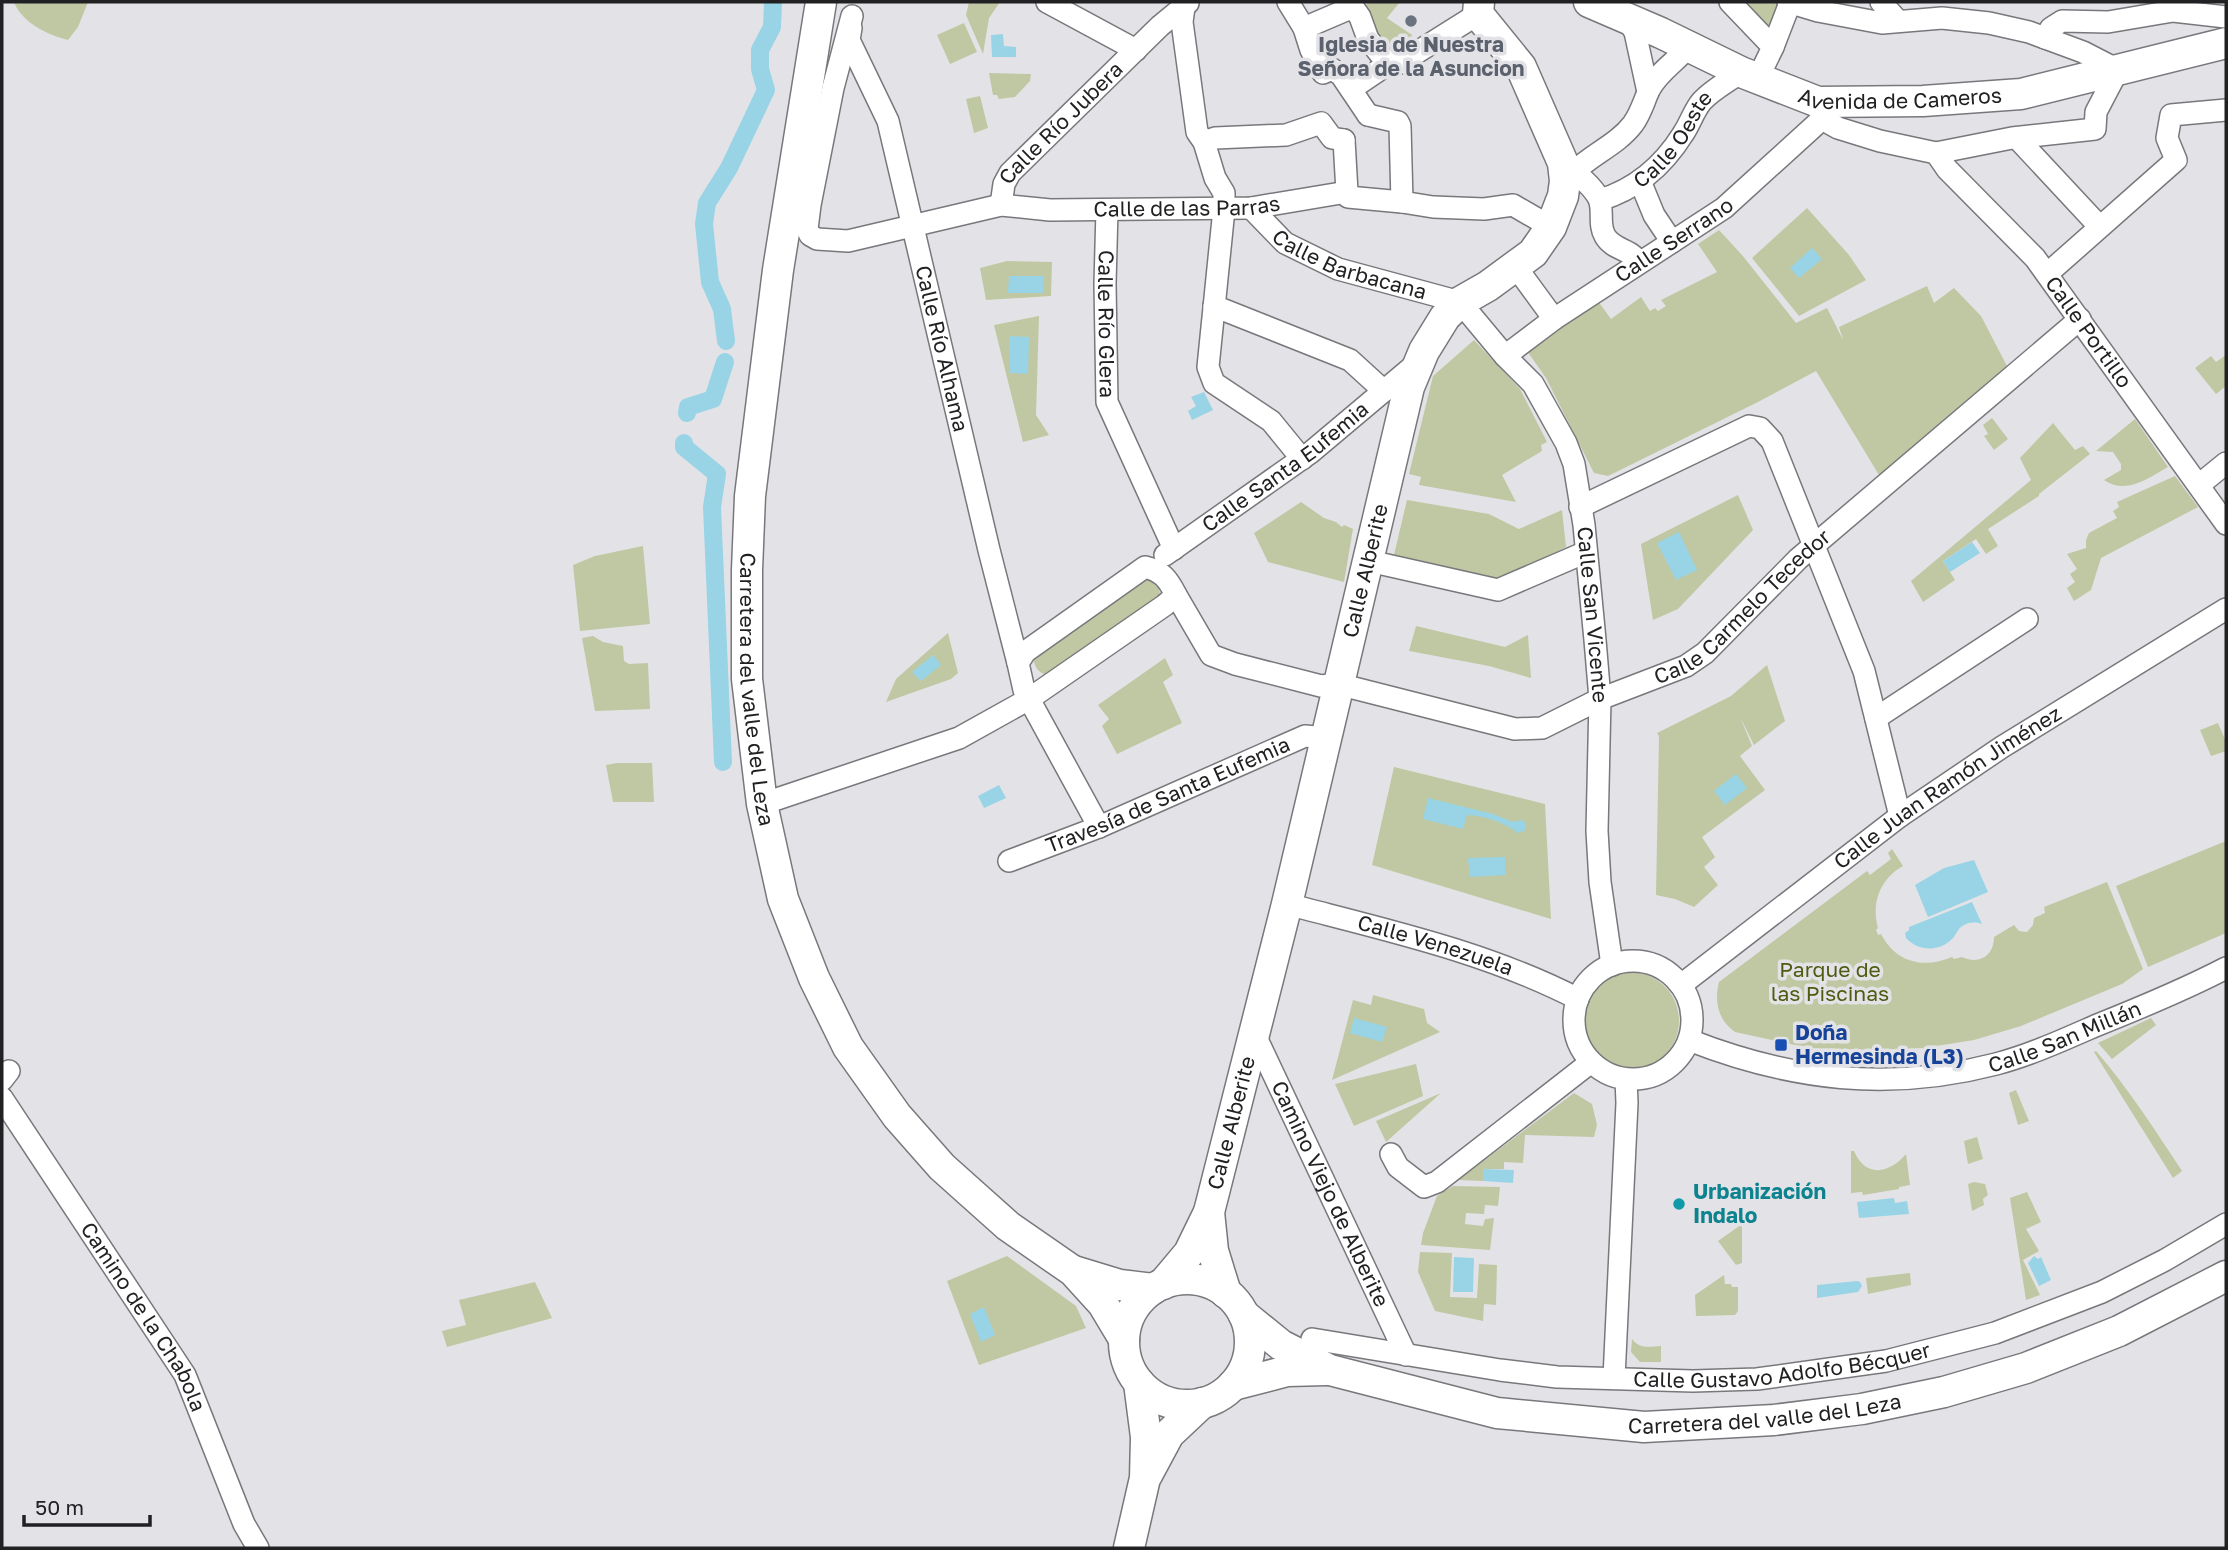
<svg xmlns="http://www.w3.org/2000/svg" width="2228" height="1550" viewBox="0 0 2228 1550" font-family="'Golos Text',sans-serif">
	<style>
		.green { fill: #bfc8a2 }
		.water { fill: #98d4e6 }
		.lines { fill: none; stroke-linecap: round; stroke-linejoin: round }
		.canal { stroke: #98d4e6; stroke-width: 18 }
		.street-casing { stroke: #78787c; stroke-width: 24 }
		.secondary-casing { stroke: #78787c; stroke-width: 33 }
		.street { stroke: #fff; stroke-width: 21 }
		.secondary { stroke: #fff; stroke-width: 30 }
		.worship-dot { fill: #6b7280; stroke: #e3e3e7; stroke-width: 2.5 }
		.transit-dot { fill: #1a4fb4; stroke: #e3e3e7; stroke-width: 2.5 }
		.culture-dot { fill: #0f9aa8; stroke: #e3e3e7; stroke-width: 2.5 }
		.labels { text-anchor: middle; stroke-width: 7; stroke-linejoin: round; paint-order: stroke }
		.worship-label { font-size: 21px; font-weight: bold; fill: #5b616d; stroke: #e3e3e7 }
		.street-label { font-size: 21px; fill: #212123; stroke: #e3e3e7 }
		.park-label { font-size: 21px; fill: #4f5b11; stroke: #e3e3e7 }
		.transit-label { font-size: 21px; font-weight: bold; fill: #164399; stroke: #e3e3e7; text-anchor: start }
		.culture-label { font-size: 21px; font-weight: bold; fill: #0d838f; stroke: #e3e3e7; text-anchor: start }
	</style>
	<rect width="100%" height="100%" fill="#e3e3e7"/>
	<g class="green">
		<path d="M14,2H88L78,27L68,40C48,35 22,23 14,2Z"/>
		<polygon points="969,2 1000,2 989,18 983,54 966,15"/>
		<path d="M1367,2H1400L1387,18L1412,35V42L1393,51C1377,38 1362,25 1367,2Z"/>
		<polygon points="1739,2 1781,2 1770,38"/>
		<polygon points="964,23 977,52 950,64 937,35"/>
		<polygon points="989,73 1031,74 1030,81 1015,97 999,99 997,95 993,95"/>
		<polygon points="980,96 988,128 974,133 966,99"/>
		<polygon points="1807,208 1849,255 1866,280 1799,316 1752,258"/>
		<polygon points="1719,230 1742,255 1796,323 1827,308 1843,340 1839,327 1927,286 1934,303 1954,288 1981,316 2008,368 1882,480 1816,371 1758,402 1608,476 1594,473 1546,378 1525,348 1595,297 1611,319 1641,297 1650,311 1655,308 1658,311 1666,306 1661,300 1717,272 1698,244"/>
		<polygon points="1007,261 1052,262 1051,296 986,300 980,268"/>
		<polygon points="1039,316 1036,415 1049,435 1023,442 994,325"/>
		<polygon points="1474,340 1520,389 1547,442 1541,445 1542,451 1502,475 1516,502 1419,485 1421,477 1409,474 1433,376"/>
		<polygon points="2226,355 2226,386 2216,394 2195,368 2211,356 2216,362"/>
		<polygon points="1992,418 2008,439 1994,450 1984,436 1988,434 1983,425"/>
		<path d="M2135,419L2168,467C2147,479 2126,495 2104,480L2121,470V464L2113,452L2096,451Z"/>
		<polygon points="2053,423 2075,450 2083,446 2090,454 2039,494 2039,496 1988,529 1998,546 1986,554 1976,539 1943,561 1955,580 1923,602 1911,581 2031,480 2020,458"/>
		<polygon points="2175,476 2198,507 2101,558 2091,590 2074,601 2067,588 2075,582 2070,574 2077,569 2067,554 2086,548 2086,540 2089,533 2117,518 2113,511 2119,507 2117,502"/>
		<polygon points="1738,495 1753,530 1678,609 1653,620 1641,544"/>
		<polygon points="1407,500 1489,514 1519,529 1562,510 1566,547 1499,580 1394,555"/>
		<polygon points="1301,502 1324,518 1336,522 1342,527 1344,525 1353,529 1344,582 1268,562 1254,533"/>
		<polygon points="643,546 650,624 580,631 573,565 595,556"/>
		<path d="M1136,576L1151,577L1159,586L1160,596L1052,675C1039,675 1035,669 1033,657Z"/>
		<polygon points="1416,626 1505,647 1528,635 1531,678 1489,666 1409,651"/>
		<polygon points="948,633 958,673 951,679 886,702 896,679"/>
		<polygon points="593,636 603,642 623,646 624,661 629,664 648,663 650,709 595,711 582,638"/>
		<polygon points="1165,658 1173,675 1163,682 1182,723 1117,754 1102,726 1109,719 1098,705"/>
		<polygon points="1767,665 1785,721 1754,745 1740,717 1752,746 1740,756 1765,790 1702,837 1715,857 1704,867 1718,885 1694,907 1675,899 1656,895 1659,736 1657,733 1731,696"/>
		<polygon points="2218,723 2226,742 2226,751 2211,756 2200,730"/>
		<polygon points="617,763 652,763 654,802 613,802 606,765"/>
		<polygon points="1394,767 1545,804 1551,919 1372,865"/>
		<polygon points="2226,841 2226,933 2148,967 2116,886"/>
		<path d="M1892,849L1903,866C1880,879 1871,903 1878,928L1876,930L1878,935L1881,934C1896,963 1924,969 1952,957L1954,959L1962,957C1979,965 1994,956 1994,937L2014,925L2019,931L2027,932L2033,925L2034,918L2045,913L2044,907L2107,882L2143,969L2122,984L2021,1026L1974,1040L1924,1048L1872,1050L1809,1048L1735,1032C1718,1020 1714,1002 1719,982L1867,871L1870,875L1891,859L1888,853Z"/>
		<circle cx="1630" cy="1021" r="49"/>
		<polygon points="1373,995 1424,1009 1427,1023 1440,1032 1332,1080 1353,1000 1371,1005"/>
		<polygon points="2151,1018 2156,1025 2112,1059 2098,1043"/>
		<path d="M2096,1051C2128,1088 2155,1130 2182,1171L2173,1178L2094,1052Z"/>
		<polygon points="1416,1064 1423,1096 1354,1126 1335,1084"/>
		<polygon points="2016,1090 2029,1121 2018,1125 2009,1093"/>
		<polygon points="1441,1093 1386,1142 1376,1121"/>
		<polygon points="1574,1093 1592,1104 1597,1125 1594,1137 1525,1135 1523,1163 1504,1162 1504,1169 1483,1169 1483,1181 1458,1180"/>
		<polygon points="1977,1137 1983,1159 1968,1164 1964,1141"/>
		<path d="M1851,1151H1854C1866,1179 1890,1173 1906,1154L1910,1185L1899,1187V1189L1863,1195L1862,1192L1851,1193Z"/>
		<polygon points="1974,1182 1985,1184 1988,1195 1983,1199 1984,1205 1972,1211 1968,1184"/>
		<polygon points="1453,1186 1500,1187 1498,1206 1485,1205 1484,1214 1466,1213 1465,1224 1483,1226 1485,1219 1494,1218 1490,1250 1421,1245 1423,1233 1437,1196"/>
		<polygon points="2027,1192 2041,1222 2026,1229 2039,1251 2023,1260 2040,1295 2026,1300 2010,1198"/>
		<polygon points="1742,1224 1742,1263 1736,1265 1718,1241"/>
		<polygon points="1420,1252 1452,1253 1450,1297 1477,1298 1479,1264 1497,1265 1496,1305 1484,1304 1483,1321 1435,1311 1418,1272"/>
		<polygon points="1007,1256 1076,1306 1086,1328 979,1365 947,1281"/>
		<polygon points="1910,1273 1911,1285 1868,1294 1866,1278"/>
		<polygon points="1724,1275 1725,1284 1731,1284 1732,1287 1738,1287 1738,1311 1735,1315 1696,1316 1695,1295"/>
		<polygon points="535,1282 552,1318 447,1347 442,1331 466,1325 459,1300"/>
		<path d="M1632,1339C1640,1349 1648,1347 1661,1346V1362H1640L1631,1352Z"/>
	</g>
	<g class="water">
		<polygon points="1003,34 1004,46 1016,47 1016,57 992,57 991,35"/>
		<polygon points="1812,248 1822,259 1799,278 1790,268"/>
		<polygon points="1009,276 1044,276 1043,293 1008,293"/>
		<polygon points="1009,336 1029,337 1028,374 1010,373"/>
		<polygon points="1204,392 1213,410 1192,420 1188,411 1196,406 1191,397"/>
		<polygon points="1679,532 1697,570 1676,580 1657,543"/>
		<polygon points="1972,542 1980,553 1950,572 1943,561"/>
		<polygon points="933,655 941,665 921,681 912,672"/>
		<polygon points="1736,774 1747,788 1725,805 1714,791"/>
		<polygon points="999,785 1006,798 984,808 978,796"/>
		<path d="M1428,798L1493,814L1513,822L1521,820L1526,823V830L1518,833C1503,822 1486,816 1467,815L1463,829L1423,819Z"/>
		<polygon points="1505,857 1506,875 1470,877 1468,858"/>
		<polygon points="1974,860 1988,892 1928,917 1915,885 1944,868"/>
		<path d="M1972,902L1982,924C1975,922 1970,922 1964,925C1958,928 1957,933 1953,938C1940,952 1919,952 1906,938L1905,933L1909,930V927Z"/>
		<polygon points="1354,1018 1387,1027 1382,1042 1350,1033"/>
		<polygon points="1483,1169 1514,1170 1513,1183 1483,1181"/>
		<polygon points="1894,1198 1895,1203 1907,1201 1909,1214 1859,1218 1857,1202"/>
		<polygon points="2034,1256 2038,1259 2041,1257 2051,1280 2039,1286 2028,1263"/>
		<polygon points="1454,1257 1474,1258 1473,1292 1453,1292"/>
		<polygon points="1857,1281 1860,1282 1862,1286 1858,1292 1817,1298 1817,1285"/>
		<polygon points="984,1307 995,1335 981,1342 970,1314"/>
	</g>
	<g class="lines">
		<g class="canal">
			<polyline points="726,341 722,309 710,282 704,224 707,203 729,168 766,90 760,69 760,50 772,27 773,2"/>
			<polyline points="687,413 688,407 713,399 725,362"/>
			<polyline points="684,443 684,447 717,474 712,507 723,762"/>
		</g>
		<g class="street-casing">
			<g id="street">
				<polyline points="1047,2 1136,50"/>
				<polyline points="1288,2 1304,28 1311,50 1323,73 1332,69 1341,75 1368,115"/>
				<polyline points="1730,2 1773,47 1758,78"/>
				<polyline points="1788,2 1818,11 1882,23 1942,18 1989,23 2029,32 2083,52 2118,70 2096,112 2095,129 2012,138 1936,153 1880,141 1838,128 1822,119"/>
				<polyline points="1881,2 1898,21"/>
				<polyline points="1184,7 1182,22 1197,132 1204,142 1215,178 1224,193 1224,209 1208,367 1214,383 1271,421 1302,459"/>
				<path id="s1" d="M852,16L833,88L810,205L807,229L810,235L817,239L848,241L1001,205L1050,210L1251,208L1347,192L1348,197L1402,202L1433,207L1484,209L1513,205L1551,227"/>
				<polyline points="1626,17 1635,32 1648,92"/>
				<path id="s2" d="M851,28L849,40L888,121L989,550L1018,663"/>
				<polyline points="1304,28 1353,7 1360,17 1368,39 1388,64"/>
				<polyline points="2045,38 2051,28 2062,21 2108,22 2173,11 2226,17"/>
				<polyline points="1773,47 1790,3"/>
				<polyline points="1351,89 1388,64 1400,63 1478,14"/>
				<polyline points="1368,115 1398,122 1400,126 1402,202"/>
				<polyline points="2017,138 2099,226"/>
				<polyline points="1344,140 1347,192"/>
				<polyline points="1204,142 1215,138 1286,135 1321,123 1332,138 1344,140"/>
				<path id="s3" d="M1936,153L1947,169L2035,258L2226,524"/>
				<path d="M1564,164C1576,173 1593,186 1599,199C1604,211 1598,224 1605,236C1613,250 1631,249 1639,262"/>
				<path d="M1574,172C1592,154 1617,145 1633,124C1641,113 1644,101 1649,90C1658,72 1677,61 1689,46"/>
				<polyline points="1640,181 1654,215 1672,242"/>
				<path id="s4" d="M1600,200C1636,189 1663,166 1683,134C1690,124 1694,110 1702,101C1712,90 1729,81 1741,72"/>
				<path id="s5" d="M1001,205L1004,184L1010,173L1160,26L1188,3"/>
				<path id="s6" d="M1251,208L1285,243L1338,269L1460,302L1505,356L1533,384L1566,443L1574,464L1584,525L1595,640L1600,699L1597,831L1600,882L1612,965"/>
				<path id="s7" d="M1107,210L1105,284L1107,402L1174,549"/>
				<polyline points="1516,267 1554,319"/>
				<polyline points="2047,274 2176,160 2167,138 2171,115 2226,110"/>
				<polyline points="1214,306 1350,360 1384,391"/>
				<path id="s8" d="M1505,356L1554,319L1724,208L1822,119L1819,107"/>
				<polyline points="2199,485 2226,463"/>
				<polyline points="1580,507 1749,426 1760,428 1772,441 1864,671 1900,816"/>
				<path id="s9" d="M1165,555L1310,453L1417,363"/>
				<polyline points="1369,561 1498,590 1586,552"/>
				<path id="s10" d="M1176,595L1211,655L1235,664L1321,686L1338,684L1515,729L1542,728L1600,699L1686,666L1705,653L1798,559L2080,319"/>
				<polyline points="1876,718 2027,619"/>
				<path d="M762,804L959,738L1029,699L1165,605L1176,595C1168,579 1162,571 1145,567L1025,652L1018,663L1024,690L1029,699L1099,827"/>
				<path id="s11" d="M1009,861L1099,827L1305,736L1326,738"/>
				<path id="s12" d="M1287,904C1386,930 1487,952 1578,999"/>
				<circle cx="1633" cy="1020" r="59"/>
				<path id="s13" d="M1681,985L1900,816L2002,747L2226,609"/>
				<path id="s14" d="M1254,1033L1406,1355"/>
				<path id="s15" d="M1689,1040C1791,1080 1889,1092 1996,1064C2030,1055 2063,1040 2095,1026C2140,1008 2184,990 2226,968"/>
				<polyline points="2,1080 9,1071"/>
				<path id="s16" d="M2,1098L185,1375L244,1524L258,1548"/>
				<polyline points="1391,1154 1398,1167 1424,1187 1437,1182 1591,1062"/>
				<path id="s17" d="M1312,1339L1500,1370L1557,1377L1693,1381L1757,1379L1886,1361L1995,1333L2102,1292L2165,1260L2226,1224"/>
				<polyline points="1614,1378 1627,1103 1626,1079"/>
			</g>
		</g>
		<g class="secondary-casing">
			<g id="secondary">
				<path id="s18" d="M821,2L778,270L750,496L747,570V679L762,804L783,899L814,978L848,1047L897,1116L942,1167L1008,1226L1073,1271L1103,1304L1124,1339"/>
				<path id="s19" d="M1589,2L1661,33L1741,72L1818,102L1923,101L2021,94L2226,43"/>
				<polyline points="1209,1212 1213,1251 1226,1293"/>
				<polyline points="1074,1271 1120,1285 1153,1289"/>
				<circle cx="1187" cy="1342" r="63"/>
				<path id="s20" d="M1163,1284L1189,1253L1209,1212L1287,904L1409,387L1424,351L1445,317L1460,302L1488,286L1533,253L1551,227L1563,196L1565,181L1563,163L1521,67L1478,14L1479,2"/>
				<path id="s21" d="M1244,1315L1281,1345L1330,1370L1497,1413L1644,1427L1774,1420L1862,1409L1944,1392L2026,1368L2119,1331L2226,1276"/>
				<polyline points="1233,1385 1287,1371 1326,1370"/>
				<polyline points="1147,1475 1169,1434 1202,1403"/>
				<polyline points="1129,1548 1145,1478 1146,1437 1139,1383"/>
			</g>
		</g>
		<use href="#street" class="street"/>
		<use href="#secondary" class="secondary"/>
	</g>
	<circle class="worship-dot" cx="1411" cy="21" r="7"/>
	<rect class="transit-dot" x="1774" y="1038" width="14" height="14" rx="3.5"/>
	<circle class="culture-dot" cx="1679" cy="1204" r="7"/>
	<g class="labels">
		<g class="worship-label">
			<text x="1411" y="52">Iglesia de Nuestra<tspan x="1411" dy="24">Señora de la Asuncion</tspan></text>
		</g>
		<g class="street-label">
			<text dy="7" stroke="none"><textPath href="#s19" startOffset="332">Avenida de Cameros</textPath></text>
			<text dy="7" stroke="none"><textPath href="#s5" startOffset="105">Calle Río Jubera</textPath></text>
			<text dy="7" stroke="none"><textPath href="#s4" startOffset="98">Calle Oeste</textPath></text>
			<text dy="7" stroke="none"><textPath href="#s1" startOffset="607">Calle de las Parras</textPath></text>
			<text dy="7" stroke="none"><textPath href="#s8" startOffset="205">Calle Serrano</textPath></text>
			<text dy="7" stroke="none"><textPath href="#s6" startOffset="117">Calle Barbacana</textPath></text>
			<text dy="7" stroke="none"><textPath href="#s7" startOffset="114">Calle Río Glera</textPath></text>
			<text dy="7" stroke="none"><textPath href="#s3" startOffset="236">Calle Portillo</textPath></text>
			<text dy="7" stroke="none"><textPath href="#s2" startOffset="336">Calle Río Alhama</textPath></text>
			<text dy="7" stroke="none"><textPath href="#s9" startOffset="149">Calle Santa Eufemia</textPath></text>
			<text dy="7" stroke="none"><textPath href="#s20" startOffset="746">Calle Alberite</textPath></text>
			<text dy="7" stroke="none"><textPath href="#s10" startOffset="648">Calle Carmelo Tecedor</textPath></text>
			<text dy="7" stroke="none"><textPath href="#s6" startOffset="586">Calle San Vicente</textPath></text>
			<text dy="7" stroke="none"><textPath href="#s18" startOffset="693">Carretera del valle del Leza</textPath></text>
			<text dy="7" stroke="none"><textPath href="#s13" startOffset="332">Calle Juan Ramón Jiménez</textPath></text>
			<text dy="7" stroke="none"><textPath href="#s11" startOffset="172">Travesía de Santa Eufemia</textPath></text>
			<text dy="7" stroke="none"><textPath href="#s12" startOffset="154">Calle Venezuela</textPath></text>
			<text dy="7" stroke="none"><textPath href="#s15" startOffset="387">Calle San Millán</textPath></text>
			<text dy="7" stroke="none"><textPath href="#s20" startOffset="178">Calle Alberite</textPath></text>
			<text dy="7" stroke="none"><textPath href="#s14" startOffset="178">Camino Viejo de Alberite</textPath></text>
			<text dy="7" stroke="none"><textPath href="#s16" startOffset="261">Camino de la Chabola</textPath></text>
			<text dy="7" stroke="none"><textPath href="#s17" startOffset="474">Calle Gustavo Adolfo Bécquer</textPath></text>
			<text dy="7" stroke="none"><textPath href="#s21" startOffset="544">Carretera del valle del Leza</textPath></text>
		</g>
		<g class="park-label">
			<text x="1830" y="977">Parque de<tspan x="1830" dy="24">las Piscinas</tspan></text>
		</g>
		<g class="transit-label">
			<text x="1795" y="1040">Doña<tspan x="1795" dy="24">Hermesinda (L3)</tspan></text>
		</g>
		<g class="culture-label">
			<text x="1693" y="1199">Urbanización<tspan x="1693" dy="24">Indalo</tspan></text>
		</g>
	</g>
	<rect width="2228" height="1550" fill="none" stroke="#212123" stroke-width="7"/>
	<path d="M24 1515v10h126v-10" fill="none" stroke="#212123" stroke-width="3.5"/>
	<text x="35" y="1515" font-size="21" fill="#212123" stroke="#e3e3e7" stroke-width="5" paint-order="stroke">50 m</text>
</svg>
